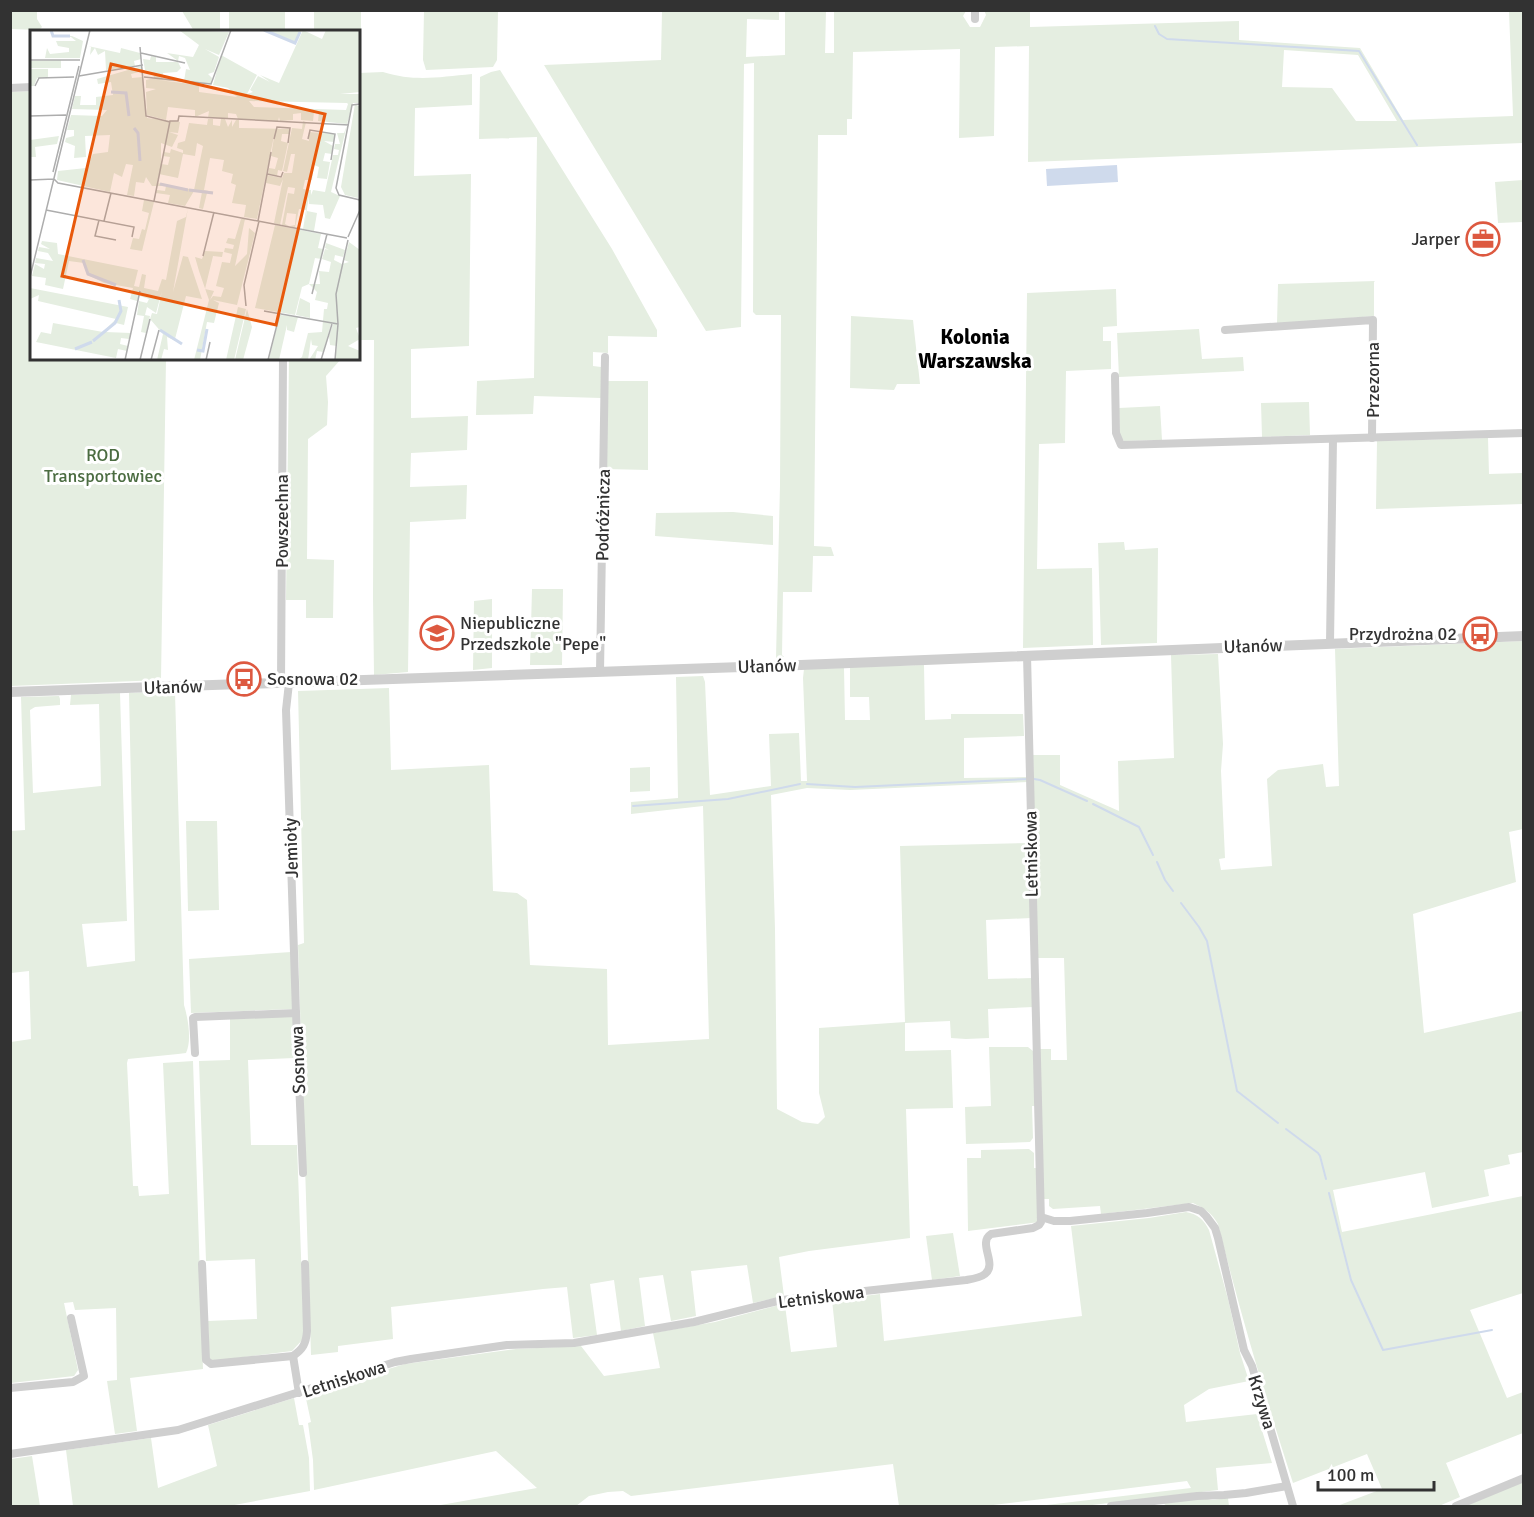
<svg xmlns="http://www.w3.org/2000/svg" width="1534" height="1517" viewBox="0 0 1534 1517" font-family="Signika,sans-serif">
	<style>
		.green { fill: #e5eee1; fill-rule: evenodd }
		.water { fill: #cfdaec }
		.lines { fill: none; stroke-linecap: round; stroke-linejoin: round }
		.stream { stroke: #cfdaec; stroke-width: 2 }
		.minor { stroke: #cfcfcf; stroke-width: 8 }
		.tertiary { stroke: #cfcfcf; stroke-width: 10 }
		.labels { text-anchor: middle; stroke-width: 6; stroke-linejoin: round; paint-order: stroke }
		.poi-label { font-size: 18px; fill: #323232; stroke: #fff; text-anchor: end }
		.street-label { font-size: 18px; fill: #323232; stroke: #fff }
		.park-label { font-size: 18px; fill: #4b6c41; stroke: #fff }
		.quarter-label { font-size: 21px; font-weight: bold; fill: #000; stroke: #fff }
		.inset-river { fill: none; stroke: #cfdaec; stroke-width: 3 }
		.inset-road { fill: none; stroke: #adadad; stroke-width: 1.5 }
		.view { fill: #e8590c; fill-opacity: 0.15; stroke: #e8590c; stroke-width: 3 }
		.inset-edge { fill: none; stroke: #323232; stroke-width: 3 }
	</style>
	<rect width="100%" height="100%" fill="#fff"/>
	<g class="green">
		<polygon points="11,10 37,11 37,19 42,27 39,30 11,29"/>
		<path d="M984,10L1030,11V27L1239,21V40L1360,48L1403,120L1513,116L1509,11H1523V143L1028,162L1029,46L995,47L994,136L959,138L960,49L853,52L852,119H847V135H818L814,546L831,547L834,556H813L812,592H783L782,655L784,657L776,658L780,485L781,315H756L753,312L754,63L744,64L741,327L706,331L544,65L661,60L662,11H779V20L747,19L746,57L785,55V11H826L825,53H834V11H966L963,16L970,27H980L986,15ZM1284,50L1358,55L1397,121H1356L1332,88L1282,87Z"/>
		<polygon points="182,11 220,11 220,31 202,31 201,30 194,31"/>
		<rect x="229" y="11" width="56" height="20"/>
		<polygon points="314,11 361,11 361,66 359,66 358,32 314,31"/>
		<polygon points="424,11 498,11 497,60 493,67 426,70 423,60"/>
		<polygon points="500,70 612,249 657,330 657,337 608,336 608,353 593,352 593,366 601,367 601,398 534,396 533,414 476,415 477,381 534,378 537,137 479,139 480,77 491,72"/>
		<path d="M383,72C415,82 439,77 472,74V105L415,108L414,176L471,174L469,346L411,349V418L468,416L467,450L411,453L410,487L467,485L466,519L410,522L408,672L374,675L373,597L374,340H361L359,342V73Z"/>
		<polygon points="31,91 32,358 166,359 161,680 11,686 10,92"/>
		<polygon points="1523,180 1523,222 1498,223 1495,182"/>
		<polygon points="1375,281 1374,282 1374,316 1277,324 1278,284"/>
		<polygon points="1116,289 1117,326 1103,327 1103,341 1111,341 1111,369 1066,371 1065,443 1039,444 1037,569 1092,568 1093,645 1023,648 1027,293"/>
		<polygon points="851,316 913,320 920,384 897,384 894,390 850,388"/>
		<polygon points="1199,329 1202,359 1243,357 1244,371 1119,377 1117,333"/>
		<polygon points="289,359 341,359 326,376 328,402 327,425 308,439 307,559 334,560 333,618 306,618 306,600 286,600"/>
		<polygon points="608,381 648,381 648,470 606,469"/>
		<polygon points="1309,402 1310,435 1262,437 1261,403"/>
		<polygon points="1160,406 1162,440 1124,441 1120,437 1119,408"/>
		<polygon points="1488,438 1489,474 1523,473 1523,504 1376,509 1377,441"/>
		<polygon points="733,512 773,516 773,545 655,536 656,513"/>
		<polygon points="1124,542 1125,550 1158,548 1157,643 1101,645 1098,543"/>
		<polygon points="532,589 563,589 562,665 530,665"/>
		<polygon points="492,599 492,668 473,670 474,601"/>
		<path d="M1523,641V829L1509,832L1516,882L1413,914L1424,1033L1523,1011V1152L1508,1155L1510,1164L1484,1170L1489,1196L1432,1208L1425,1172L1333,1190L1342,1232L1523,1196V1293L1470,1310L1507,1398L1523,1392V1433L1446,1463L1460,1497L1439,1506H1337L1382,1489L1367,1454L1293,1483C1265,1397 1240,1312 1218,1224C1212,1213 1204,1208 1193,1203L1101,1214L1100,1206L1053,1209L1049,1206V1199H1043L1039,1049H1051V1060H1067L1064,958H1037L1033,755H1060V785L1119,811L1118,761L1174,758L1171,655L1218,654L1223,744L1221,771L1225,858L1219,859L1221,870L1272,866L1267,779L1278,770L1323,764L1326,787L1339,786L1335,649Z"/>
		<polygon points="924,665 925,720 951,719 951,714 1023,714 1024,736 964,738 964,778 1028,777 1028,782 850,790 807,788 771,795 775,929 777,1109 802,1122 818,1124 825,1117 819,1093 819,1028 905,1022 900,846 1029,843 1031,918 986,920 988,979 1033,978 1033,1007 988,1009 989,1038 966,1039 951,1038 950,1021 905,1023 905,1051 951,1050 953,1108 906,1109 910,1238 809,1251 779,1257 784,1296 753,1303 747,1265 691,1271 696,1316 671,1321 663,1275 639,1278 645,1326 621,1331 614,1280 590,1284 597,1335 573,1338 567,1287 543,1289 391,1307 393,1339 338,1346 338,1352 311,1355 298,945 304,943 298,691 389,688 391,770 489,765 493,891 517,893 527,900 530,965 607,969 608,1045 709,1039 703,806 631,814 631,802 678,798 676,677 703,676 705,682 710,795 771,786 769,734 799,733 801,781 807,781 803,678 804,669 844,668 845,720 870,720 869,697 850,697 850,667"/>
		<path d="M174,691L175,693L184,1005C188,1018 192,1041 186,1053L178,1054L128,1059L127,1063L133,1186H138L139,1196L169,1194L163,1063L193,1061L203,1369L130,1378L137,1431L115,1434L107,1381L117,1380L116,1308L75,1310L73,1302L64,1303L78,1370L74,1376L11,1383V1042L31,1039L29,971L11,973L10,831L25,830L21,697L59,696L60,699V705L35,707L30,710L33,793L101,786L99,704L70,705L71,695L120,693L127,921L82,924L87,967L135,961L129,693Z"/>
		<polygon points="650,767 650,791 630,792 630,768"/>
		<polygon points="186,821 217,821 219,910 188,911"/>
		<polygon points="291,952 293,1009 191,1013 189,959"/>
		<polygon points="294,1016 294,1058 248,1060 251,1145 297,1145 304,1338 292,1351 213,1361 209,1358 208,1321 257,1319 255,1259 206,1261 199,1061 230,1060 230,1019"/>
		<polygon points="989,1047 1028,1047 1033,1051 1036,1106 1032,1106 1033,1138 1030,1142 966,1144 965,1107 991,1106"/>
		<polygon points="1029,1149 1034,1153 1034,1168 1037,1168 1039,1222 968,1231 967,1158 981,1158 981,1150"/>
		<path d="M1186,1212C1198,1214 1204,1220 1209,1230L1228,1299L1240,1353L1249,1381L1209,1389L1184,1405L1186,1422L1257,1414L1272,1463L1216,1468L1218,1490L1084,1506H1038L1191,1488L1187,1481L985,1506H899L893,1464L631,1496L623,1491L608,1492L589,1496L576,1506H435L537,1488L496,1451L314,1490L313,1460L308,1423L311,1422L305,1394L405,1364L516,1349L581,1346L604,1376L660,1368L653,1333L715,1322L779,1305H785L791,1352L837,1347L832,1300L880,1294L884,1341L1082,1316L1071,1226L1149,1218Z"/>
		<polygon points="953,1233 960,1276 932,1280 926,1236"/>
		<polygon points="294,1398 299,1425 303,1425 309,1458 310,1491 229,1506 73,1506 66,1450 151,1438 158,1488 217,1466 208,1425"/>
		<polygon points="32,1456 40,1506 11,1506 11,1459"/>
		<polygon points="1523,1482 1523,1506 1465,1506"/>
		<polygon points="1203,1498 1212,1500 1228,1498 1229,1506 1167,1506 1163,1503"/>
	</g>
	<polygon class="water" points="1117,165 1118,182 1047,186 1046,169"/>
	<g class="lines">
		<g class="stream">
			<polyline points="1155,26 1159,34 1167,39 1359,51 1417,145"/>
			<polyline points="1034,779 1040,780 1087,801"/>
			<polyline points="807,784 855,787 1028,779"/>
			<polyline points="1093,804 1139,827 1153,855"/>
			<polyline points="633,806 728,799 800,784"/>
			<polyline points="1157,862 1165,880 1173,891"/>
			<polyline points="1181,903 1199,927 1207,941 1237,1091 1278,1123"/>
			<polyline points="1286,1129 1318,1153 1320,1156 1326,1179"/>
			<polyline points="1329,1193 1351,1280 1383,1350 1492,1330"/>
			<polyline points="1523,1398 1524,1399"/>
		</g>
		<g class="minor">
			<polyline points="975,19 975,10"/>
			<polyline points="10,88 32,87"/>
			<polyline points="1225,330 1373,320 1372,438"/>
			<polyline points="1115,376 1116,433 1121,445 1524,433"/>
			<polyline points="1330,643 1333,439"/>
			<polyline points="600,672 605,357"/>
			<polyline points="281,683 283,358"/>
			<polyline points="289,683 286,710 296,1013"/>
			<polyline points="195,1053 193,1018 195,1017 296,1013 303,1173"/>
			<polyline points="1041,1217 1054,1221 1070,1221 1147,1213 1189,1207 1201,1211 1206,1216 1215,1228 1218,1238 1244,1350 1252,1366 1293,1506"/>
			<path d="M202,1264L206,1360L211,1364L293,1356C303,1349 306,1344 307,1331L305,1264"/>
			<polyline points="293,1356 299,1393"/>
			<polyline points="10,1388 73,1382 84,1376 71,1318"/>
			<path d="M10,1454L178,1430L395,1362L411,1359L507,1345L574,1343L694,1322L782,1300L966,1280C972,1279 980,1278 985,1274C998,1264 977,1243 991,1234L1033,1228L1039,1225L1041,1222L1027,655"/>
			<polyline points="1111,1506 1197,1496 1224,1495 1246,1493 1287,1486"/>
			<polyline points="1456,1506 1524,1478"/>
		</g>
		<polyline class="tertiary" points="10,692 801,665 1524,636"/>
	</g>
	<defs>
		<g id="office-ring" transform="scale(1.725)"><circle r="9.5" fill="#fff" stroke="#dd5940" stroke-width="1.5"/><path d="M-6-3h4V-5.5h4V-3h4V5H-6ZM-1-4.5V-3h2v-1.5ZM-6 0V1H6V0Z" fill="#dd5940"/></g>
		<g id="school-ring" transform="scale(1.725)"><circle r="9.5" fill="#fff" stroke="#dd5940" stroke-width="1.5"/><path d="M0-5L7-2L0 1L-7-2ZM-4 1L0 2.5L4 1V4Q0 6-4 4Z" fill="#dd5940"/></g>
		<g id="bus-ring" transform="scale(1.725)"><circle r="9.5" fill="#fff" stroke="#dd5940" stroke-width="1.5"/><path d="M-5-6H5V4H4V6H2V4H-2V6H-4V4H-5ZM-3.5-4V0h7V-4ZM-3.5 1.2v1.5H-2V1.2ZM2 1.2v1.5H3.5V1.2Z" fill="#dd5940"/></g>
	</defs>
	<g fill-rule="evenodd">
		<use href="#office-ring" x="1483" y="239"/>
		<use href="#school-ring" x="437" y="633"/>
		<use href="#bus-ring" x="1480" y="634"/>
		<use href="#bus-ring" x="244" y="679"/>
	</g>
	<g class="labels">
		<g class="poi-label">
			<text x="1460" y="245">Jarper</text>
			<text x="460" y="629" text-anchor="start">Niepubliczne<tspan x="460" dy="21">Przedszkole "Pepe"</tspan></text>
			<text x="1457" y="640">Przydrożna 02</text>
			<text x="267" y="685" text-anchor="start">Sosnowa 02</text>
		</g>
		<g class="street-label">
			<text transform="translate(1373 380) rotate(-90)" y="6">Przezorna</text>
			<text transform="translate(603 515) rotate(-89)" y="6">Podróżnicza</text>
			<text transform="translate(282 521) rotate(-90)" y="6">Powszechna</text>
			<text transform="translate(1253 646) rotate(-2)" y="6">Ułanów</text>
			<text transform="translate(767 666) rotate(-2)" y="6">Ułanów</text>
			<text transform="translate(173 687) rotate(-2)" y="6">Ułanów</text>
			<text transform="translate(291 848) rotate(-92)" y="6">Jemioły</text>
			<text transform="translate(1031 854) rotate(-91)" y="6">Letniskowa</text>
			<text transform="translate(298 1060) rotate(-92)" y="6">Sosnowa</text>
			<text transform="translate(821 1297) rotate(-7)" y="6">Letniskowa</text>
			<text transform="translate(344 1379) rotate(-18)" y="6">Letniskowa</text>
			<text transform="translate(1262 1402) rotate(73)" y="6">Krzywa</text>
		</g>
		<g class="park-label">
			<text x="103" y="461">ROD<tspan x="103" dy="21">Transportowiec</tspan></text>
		</g>
		<g class="quarter-label">
			<text x="975" y="344">Kolonia<tspan x="975" dy="24">Warszawska</tspan></text>
		</g>
	</g>
	<g transform="translate(30 30)">
		<rect width="330" height="330" fill="#fff"/>
		<path d="M21,0L23,5L42,6L53,11L50,28H15L17,18L20,24L39,22V18L28,16L26,11H46L41,7L22,6ZM149,0L199,2L189,25L175,19L189,27L184,42L178,44L182,48L181,54L128,50L169,55V62L207,67L198,58L183,55L191,25L227,45L217,64L223,62L220,60L228,46L240,52L230,45L249,53L273,0L292,9L296,0H330V62L310,64H330V73H323L317,94L288,91L289,82H284L283,91L271,90V83L263,84V90L250,91L249,87L248,91L208,89L206,84L198,83V88H178L179,81L165,87V80L138,77L136,90L117,85L116,62L126,59L116,58V50L124,48L123,42L115,40L113,29L120,30L121,26L126,27V32H148L151,38L147,42L133,43L132,49L154,51L156,39L160,40L155,28L149,26L148,31L137,23L163,27L169,15ZM219,71L317,73L318,74L316,80L224,77ZM232,0H272L265,14ZM58,16L90,23L91,18L110,23L111,29L104,31L105,36L76,40L75,21L68,25L65,18L60,25L61,17ZM31,30V38H0V31ZM112,36L113,41L101,44L102,48L113,47L117,88L150,92L148,103L139,102L148,105L142,117L131,113V134L138,135L140,127L133,126L134,122L140,123L141,119L153,123V120L147,118L148,113L155,111L159,93L177,95L178,89H183V95L190,96L191,89H195L198,97L202,90V97L206,90H209V98L260,99L259,104H252L251,111L258,113L252,141L248,140L247,146L238,144L239,138L245,139L248,128L241,126L245,101L227,189L214,187L216,175L202,173L206,155L201,153L203,144L192,141L194,130L180,128L174,160L184,162L177,163L173,179L169,178L172,162L164,161L155,176L138,173L140,165L126,163L127,160L135,161L136,156H122L116,147L114,153L106,152L104,166L97,165L103,135L96,134L92,147L84,143L80,162L27,150L28,141L56,138L63,124L78,122L80,105L55,106L56,127L44,128L45,116L35,112L36,108L44,106V100H37L41,85L72,86L77,80L42,79L45,66H51L50,75H66V67L83,65L81,52L68,54L67,49ZM167,113L173,116L164,160L127,153L129,144L148,148L153,124L165,126ZM0,39H18V47L7,48L4,56H0ZM325,74L330,77L328,168L315,165L311,157ZM273,91L276,92L272,109L279,111V102L305,104L304,112L294,111L303,116L302,124L295,123L293,131L300,132L297,149L287,148L289,137L284,135L282,150H275L273,159L281,160V165L283,160L295,162L303,125H308L309,120L304,119L305,114H310L307,103H314L317,95L301,162L310,166L300,189L295,188L293,175L279,174V167L274,196L277,181L287,183L284,201L273,199L276,180L269,179L265,198L260,196L265,195L266,184L257,183L255,194L259,196L252,195L258,163L264,164L265,158L258,157L250,195L244,193L253,149L250,156L236,153L237,145L252,148L254,143H262L265,124H261L257,142L253,141L262,98L272,99ZM29,106L27,114L5,117L6,127H0V110ZM114,170L124,172L112,221L100,219L103,208L109,209L112,199L115,200L119,183L112,181ZM158,178L143,262L153,226L158,227L172,269L156,266L145,309L152,314L137,307L138,320L134,319L131,330H127L133,304L120,289L122,283L127,284L132,261L126,283L117,277L115,285L120,286L116,303L111,302L114,286L107,285L109,271L117,273L119,269L110,266L111,260L107,271L100,269L103,258L74,253L58,245L54,233L39,231L33,259L15,255L16,248L2,246L5,234L14,239L15,234L5,233L6,228L23,231L18,223L8,221L9,217L20,219L11,214L12,211L27,213L28,224L108,240L104,256L109,257L112,244L116,245L114,258L128,261L132,249L136,250L147,191L156,187ZM211,189H215L205,236L217,224L219,198L225,203L207,275L183,270L189,273L184,293L177,292L170,330H164L179,270L169,241L165,227L172,229L175,221L193,222L192,227L183,226L175,259L184,261L180,270L183,266L191,267L194,258L186,256L192,232L200,233L202,224L194,222L195,218L203,219L204,215L196,213L198,208L205,209ZM245,195L291,204L288,218L293,219L291,229L285,228L279,254H290L289,241L299,242L301,232L292,229L295,219L299,220L295,218L296,213L315,220L313,227L305,225L304,230L312,234L319,232L314,230L319,212L330,220V297L326,298L330,309L318,316L330,321V330H305L307,316L300,315L299,306L303,294L308,293L301,294L293,322L287,321L285,330H279L288,316L282,315L281,309L278,330H268L272,327L278,303L292,302L294,279H297L298,273L285,270L287,262L279,254L272,257L265,285L225,278ZM0,258L98,277L94,295L86,293L75,302L101,303L99,309L91,308L90,314L98,316L97,321L88,319L86,328L6,312L11,302L21,304L23,293L73,302L86,289L8,271L9,265L0,269ZM270,268L280,273V288L266,285ZM208,277L216,279L204,330H196ZM217,279L222,297L213,330H205ZM250,285L268,287L264,302L257,300V295L249,330H244L239,329Z" fill="#e5eee1" fill-rule="evenodd"/>
		<path class="inset-river" d="M21,0L23,6H40M234,0L265,13L270,2M81,62L96,63L99,86M104,98L108,103L110,131M130,154L158,160M159,160L183,163M53,230L58,244L86,255M130,300L152,314M63,311L85,293L91,281L89,270M45,319L62,312M167,320L173,321L177,299"/>
		<path class="inset-road" d="M110,17L116,86L140,92M111,23L155,33M0,30H50M49,46L113,35M114,47L181,54L201,0M5,56L9,48L44,47M330,74L322,75L306,158L309,165L330,170M0,86L36,85M244,109L247,97L260,98L258,113M278,109L280,100L305,104L301,130M241,122L237,144L251,147L253,142M23,142L49,36M0,150L24,149L28,153L317,208M124,171L140,91H148L149,86L319,95M16,180L104,197L102,207M69,190L65,206L86,210M74,191L81,163M228,191L237,144M318,207L330,180M173,226L184,182M0,247L60,0M282,264L297,204M216,276L214,255L229,191M234,281L308,294M95,330L110,261M110,330L120,289M121,330L129,300M176,330L180,312M238,330L250,283M291,330L302,294M305,330L308,294L306,264L318,210"/>
		<path class="view" d="M81,34L295,84L246,295L32,246Z"/>
		<rect width="330" height="330" class="inset-edge"/>
	</g>
	<rect width="1534" height="1517" fill="none" stroke="#323232" stroke-width="24"/>
	<path d="M1318 1481v9h116v-9" fill="none" stroke="#323232" stroke-width="3"/>
	<text x="1327" y="1481" font-size="18" fill="#323232" stroke="#ffffff" stroke-width="4.5" paint-order="stroke">100 m</text>
</svg>
